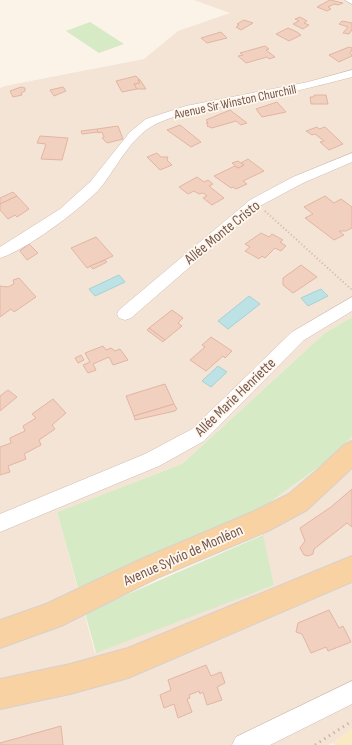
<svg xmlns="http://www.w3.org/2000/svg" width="352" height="745" viewBox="0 0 352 745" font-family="'Sofia Sans Condensed',sans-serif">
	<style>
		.residential { fill: #f3e4d6 }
		.green { fill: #d7eac6 }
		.sand { fill: #faeac3 }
		.water { fill: #bce2e5; stroke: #a3d2d7 }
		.building { fill: #f1d0c0; stroke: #e3b5a1 }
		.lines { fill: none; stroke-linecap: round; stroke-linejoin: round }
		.minor-casing { stroke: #d0bcb0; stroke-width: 1 }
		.major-casing { stroke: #d8d0cd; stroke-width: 2 }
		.path-far1 { stroke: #d6b3a3; stroke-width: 2; stroke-dasharray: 1 2.5; stroke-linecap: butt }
		.path { stroke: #d6b3a3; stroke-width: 3; stroke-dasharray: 1.5 4; stroke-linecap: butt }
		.minor { fill: #fff; fill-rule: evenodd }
		.major { fill: #f8d2a2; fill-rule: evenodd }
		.labels { text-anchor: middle; stroke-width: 3.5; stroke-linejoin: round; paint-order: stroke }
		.far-street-label { font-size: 13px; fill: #75584c; stroke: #fff7ee }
		.street-label { font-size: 15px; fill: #75584c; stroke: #fff7ee }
	</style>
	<rect width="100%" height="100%" fill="#fcf3e8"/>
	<polygon class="residential" points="194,0 352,0 352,317 325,333 182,464 57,512 95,653 274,585 257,513 335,455 352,436 352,729 333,743 327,745 0,745 0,88 5,86 144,59 178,31 230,13"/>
	<g class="green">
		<polygon points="90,22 124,44 99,53 66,31"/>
		<polygon points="352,317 352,436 335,455 257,512 78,588 57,512 182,464 325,333"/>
		<polygon points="263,535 274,585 96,653 85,613"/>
	</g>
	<polygon class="sand" points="352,729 352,745 335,745 333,743"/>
	<g class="water">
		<polygon points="119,275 125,282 95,296 89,289"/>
		<polygon points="321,289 328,296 308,306 301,298"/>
		<polygon points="249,296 260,304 228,329 218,321"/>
		<polygon points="218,366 227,372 211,387 202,381"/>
	</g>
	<g class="building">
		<polygon points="330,0 343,3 338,5 334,4 328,7 331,9 327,11 317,7"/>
		<polygon points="300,17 307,21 304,23 309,25 303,29 293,24 299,21 295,19"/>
		<polygon points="244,20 253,23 241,30 236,27 239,25 237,24"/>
		<polygon points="342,21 352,23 352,30 349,34 343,33 348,27 339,24"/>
		<polygon points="288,28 297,32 301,35 289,41 276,34"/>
		<polygon points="221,32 227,38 207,43 201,38"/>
		<polygon points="265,46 269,49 266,50 275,57 269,59 267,57 246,63 238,56 243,55 240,53"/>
		<polygon points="349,47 352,48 352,51 350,52 352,56 343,60 339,62 329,55"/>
		<polygon points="136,76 140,80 138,80 140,83 134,84 137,89 122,92 116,81"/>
		<polygon points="138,80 140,80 146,89 137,89 134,84 140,83"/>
		<polygon points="21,87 25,88 25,91 21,93 22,95 13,97 10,91"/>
		<polygon points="63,87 66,91 54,96 50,90"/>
		<polygon points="314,95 326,95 328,104 311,104 310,97 314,97"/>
		<polygon points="277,102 286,112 262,117 256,109"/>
		<polygon points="230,110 247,123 241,125 236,121 212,128 207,126 208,124 206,123 208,122 206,120"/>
		<polygon points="180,125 201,142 191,147 167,130"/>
		<polygon points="118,126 123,139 107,143 102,138 104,137 102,132 98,133 97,129"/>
		<polygon points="317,127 319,129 325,127 343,144 329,150 320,142 324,141 315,134 312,135 306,131"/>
		<polygon points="97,129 98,132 82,134 81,131"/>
		<polygon points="40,136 68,138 62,160 41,159 46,144 37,143"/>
		<polygon points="157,153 161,157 168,157 167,160 172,165 160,170 147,157"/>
		<polygon points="248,159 264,171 243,181 247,184 236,189 233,187 231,188 214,176 235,166 238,168 244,165 241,163"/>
		<polygon points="238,161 244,165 238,168 232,163"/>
		<polygon points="197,177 204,182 208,180 213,184 209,186 224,198 212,205 203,198 207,196 203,193 199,194 194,191 188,194 179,187"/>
		<polygon points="13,192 17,196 0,204 0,198"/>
		<polygon points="17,196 29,209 17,217 15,215 8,219 0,210 0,204"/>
		<polygon points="325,196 334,203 341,199 352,207 352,228 346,231 339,231 344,235 334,240 305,218 313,214 304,207"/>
		<polygon points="261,233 269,237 272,234 283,240 280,242 286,246 281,251 275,248 265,258 262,256 259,259 245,251 250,247 245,244"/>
		<polygon points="96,237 113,256 87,268 71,248"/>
		<polygon points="29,244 38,253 27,260 20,251"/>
		<polygon points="105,260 107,262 93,269 90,266"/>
		<polygon points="301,265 317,277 293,293 283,285 283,278"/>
		<polygon points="19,278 36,297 14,312 11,309 0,317 0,286 8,287 14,284 13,280"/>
		<polygon points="172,310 183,318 178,323 182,326 165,340 149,328"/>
		<polygon points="149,328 165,340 163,342 147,330"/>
		<polygon points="211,337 232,351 225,358 223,356 206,371 190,360 205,347 202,345"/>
		<polygon points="103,346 106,350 111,348 115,351 120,349 128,360 113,365 109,357 93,364 96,370 88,373 83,365 90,362 85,353"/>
		<polygon points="81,355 84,360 78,363 75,358"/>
		<polygon points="165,384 174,404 134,416 126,396"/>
		<polygon points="8,390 17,397 0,411 0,396"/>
		<polygon points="53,399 66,413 52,425 55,429 39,440 41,445 24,454 26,459 8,466 10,472 0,475 0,447 11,443 10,438 25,431 23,426 36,418 32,414"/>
		<polygon points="174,404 177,409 175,411 135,420 134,416"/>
		<polygon points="352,489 352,527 347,523 314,549 313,554 308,556 304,555 300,548 305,541 300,528 331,507"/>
		<polygon points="329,610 339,628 343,626 351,642 328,651 326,647 311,653 302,634 296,632 298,623"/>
		<polygon points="206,665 211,676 221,672 225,683 217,687 222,700 207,705 203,692 200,694 199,691 189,695 190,698 187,699 192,712 178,718 174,704 164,708 160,695 171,690 168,680"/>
		<polygon points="61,726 63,745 0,745 0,743"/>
	</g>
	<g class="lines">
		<g class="minor-casing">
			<g id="minor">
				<polygon points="345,0 352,0 352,4"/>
				<path d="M352,70V77C312,88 271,96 231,105C208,109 174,114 154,125C131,137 117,167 101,187C84,207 25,251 0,258V247L60,209L90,182L130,132L146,119L186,106L308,82Z"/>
				<polygon points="352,153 352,162 303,183 260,206 131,318 125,320 119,318 117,314 119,310 250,200 293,177"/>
				<polygon points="352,297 352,311 304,340 204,441 159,466 0,532 0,514 145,454 192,429 292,332"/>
				<polygon points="352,681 352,704 270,745 232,745 236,737"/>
			</g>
		</g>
		<g class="major-casing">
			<g id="major">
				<polygon points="352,441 352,468 307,510 268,531 157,578 61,626 0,648 0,620 46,604 139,560 250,513 289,494 316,471 344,445"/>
				<polygon points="352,556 352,582 128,678 70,694 0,709 0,679 70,664 128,648"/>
			</g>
		</g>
		<polyline class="path-far1" points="265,211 352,290"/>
		<polyline class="path" points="315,745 352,721"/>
		<use href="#minor" class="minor"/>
		<use href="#major" class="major"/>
	</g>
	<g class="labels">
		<g class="far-street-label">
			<text transform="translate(235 101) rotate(-12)" y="5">Avenue Sir Winston Churchill</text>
		</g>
		<g class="street-label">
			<text transform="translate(222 232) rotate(-39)" y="5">Allée Monte Cristo</text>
			<text transform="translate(235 397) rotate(-44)" y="5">Allée Marie Henriette</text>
			<text transform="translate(183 555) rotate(-24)" y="5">Avenue Sylvio de Monléon</text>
		</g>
	</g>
</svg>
